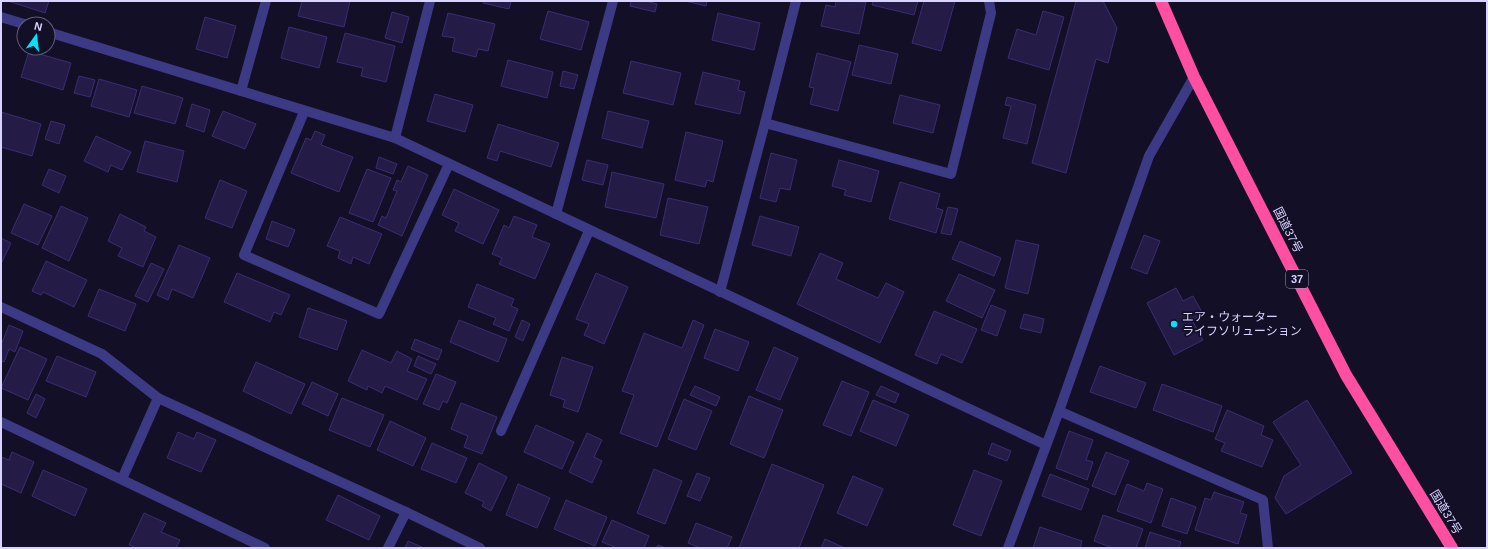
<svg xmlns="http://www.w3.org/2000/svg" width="1488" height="549" viewBox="0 0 1488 549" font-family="Helvetica,'Noto Sans JP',sans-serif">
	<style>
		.building { fill: #241b47; stroke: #3b2d73 }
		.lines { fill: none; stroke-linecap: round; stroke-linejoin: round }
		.minor { stroke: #3d3a85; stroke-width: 10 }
		.highway { stroke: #ff4fa3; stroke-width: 12 }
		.poi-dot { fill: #00e5ff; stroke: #130f26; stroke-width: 1.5 }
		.labels { text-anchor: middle; stroke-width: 3.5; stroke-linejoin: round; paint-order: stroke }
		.shield { fill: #130f26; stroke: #9e99be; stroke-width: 1 }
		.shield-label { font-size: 11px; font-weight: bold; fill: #d9d4ff }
		.street-label { font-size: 12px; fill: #d9d4ff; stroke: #130f26 }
		.poi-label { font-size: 12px; fill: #d9d4ff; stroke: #130f26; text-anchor: start }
	</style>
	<rect width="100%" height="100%" fill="#130f26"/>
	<g class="building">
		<polygon points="8,1 49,1 45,13"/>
		<polygon points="302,1 350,1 344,27 298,16"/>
		<polygon points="484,1 511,1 509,9 483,3"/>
		<polygon points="631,1 646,1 657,4 655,12 630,6"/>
		<polygon points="685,1 707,1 706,6"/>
		<polygon points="836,1 866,2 859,34 821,26 826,5 835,7"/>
		<polygon points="873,1 918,1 914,15 872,5"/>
		<polygon points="924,1 955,1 941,51 912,43"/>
		<polygon points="1076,1 1103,1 1117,28 1108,63 1096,59 1066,173 1032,163"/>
		<polygon points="548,11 589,22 581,50 540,39"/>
		<polygon points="1043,11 1064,17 1049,70 1008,58 1017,29 1036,35"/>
		<polygon points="392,12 409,17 402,43 385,38"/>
		<polygon points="448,13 495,24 488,51 478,49 476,57 452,51 455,38 442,36"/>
		<polygon points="718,13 760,23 754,50 712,40"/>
		<polygon points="205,17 236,26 227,58 196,49"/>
		<polygon points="289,27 327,37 319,68 281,58"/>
		<polygon points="345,33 395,46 386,82 361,76 363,68 337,62"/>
		<polygon points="859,45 898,54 891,84 852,75"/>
		<polygon points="29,51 71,63 63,90 21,77"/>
		<polygon points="817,53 851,62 838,111 810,104 814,88 809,87"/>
		<polygon points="508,60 553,72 547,98 501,86"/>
		<polygon points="631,61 681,73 673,105 623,93"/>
		<polygon points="563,71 578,75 574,89 560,86"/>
		<polygon points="703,72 740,81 738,90 745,92 740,114 695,104"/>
		<polygon points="79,76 95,80 90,97 74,93"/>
		<polygon points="99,79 137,90 129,117 91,106"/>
		<polygon points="142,86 183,98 175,124 134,113"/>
		<polygon points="435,94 473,105 465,132 427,121"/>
		<polygon points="900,95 940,105 933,133 893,123"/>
		<polygon points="1007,97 1036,105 1027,144 1003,138 1011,106 1005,105"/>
		<polygon points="192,104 210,110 204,132 186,126"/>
		<polygon points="223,111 256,124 245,149 212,136"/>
		<polygon points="608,111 649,121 642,148 602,138"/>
		<polygon points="1,112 41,124 32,156 1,147"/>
		<polygon points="51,121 65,125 59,144 45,139"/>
		<polygon points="498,124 559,143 551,167 500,151 497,161 487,158"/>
		<polygon points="315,131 325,135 321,145 353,157 339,192 291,173 306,138 311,140"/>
		<polygon points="686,132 723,141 713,182 707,180 705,187 675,180"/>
		<polygon points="96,136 131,152 122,170 111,165 108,172 84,161"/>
		<polygon points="145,141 184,151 177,182 137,172"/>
		<polygon points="771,153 797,160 790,190 780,188 776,202 760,198"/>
		<polygon points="379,157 397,164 393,174 376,168"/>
		<polygon points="587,160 608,165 603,185 582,180"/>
		<polygon points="839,160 879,171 871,202 844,195 846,190 832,186"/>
		<polygon points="408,166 428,175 402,236 378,225 382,216 386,218 397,191 393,190 397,180 401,182"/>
		<polygon points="49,169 66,176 59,193 42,185"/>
		<polygon points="367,169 391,178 373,222 349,213"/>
		<polygon points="612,172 664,184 656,218 605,207"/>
		<polygon points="220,180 247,191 232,228 205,218"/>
		<polygon points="900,182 940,194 936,208 943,210 936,233 889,219"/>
		<polygon points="454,189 499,210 483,244 455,231 459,223 442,215"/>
		<polygon points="668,198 708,207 699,244 660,235"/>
		<polygon points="24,204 52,216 38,245 11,233"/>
		<polygon points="61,206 88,218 69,261 42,248"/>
		<polygon points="948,207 958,209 951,235 941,233"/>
		<polygon points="120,214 146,227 144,231 156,237 143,267 118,256 122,248 108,241"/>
		<polygon points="514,216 537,225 532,237 550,244 535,279 499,264 502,258 492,254 504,225 509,228"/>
		<polygon points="760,216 799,227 791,256 752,245"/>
		<polygon points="340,217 382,234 369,264 353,257 351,264 338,258 340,251 327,246"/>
		<polygon points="272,221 295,230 288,247 266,239"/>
		<polygon points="1144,235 1160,241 1147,274 1131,268"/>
		<polygon points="1,238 11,243 1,264"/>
		<polygon points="1016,240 1039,245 1028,294 1005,288"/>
		<polygon points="960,241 1001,258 994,276 952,259"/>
		<polygon points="179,245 210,258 193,298 172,289 168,300 157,295"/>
		<polygon points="820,253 843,263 836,279 878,298 886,283 904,292 880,343 797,304"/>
		<polygon points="46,261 87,280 74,307 43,292 41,295 32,291"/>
		<polygon points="151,263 164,269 148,302 135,296"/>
		<polygon points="237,273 290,295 281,315 274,312 270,322 224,302"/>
		<polygon points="596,273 628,287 604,344 584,335 589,324 576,319"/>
		<polygon points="959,274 995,290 982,318 946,301"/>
		<polygon points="477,284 514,299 511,306 518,309 509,331 493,324 496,318 468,307"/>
		<polygon points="1176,288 1183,301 1193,296 1203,314 1192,320 1203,340 1174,355 1147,303"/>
		<polygon points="99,289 136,304 125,331 88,316"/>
		<polygon points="991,305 1006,311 997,336 981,330"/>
		<polygon points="308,308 347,321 337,350 299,337"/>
		<polygon points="934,311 977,329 962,363 941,354 937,364 915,355"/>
		<polygon points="1024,314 1044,319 1041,333 1020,328"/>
		<polygon points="459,320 507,339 498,362 450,342"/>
		<polygon points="522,320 530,324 523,341 515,337"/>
		<polygon points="693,320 704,325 657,447 620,433 634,395 622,391 644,333 682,348"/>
		<polygon points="9,325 23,331 15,352 9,349 4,362 1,361 1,345"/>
		<polygon points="715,329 749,342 738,371 704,358"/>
		<polygon points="415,339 442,350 438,360 411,349"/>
		<polygon points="20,347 47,359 28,400 1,388"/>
		<polygon points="774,347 798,358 780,400 756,390"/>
		<polygon points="362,350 391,363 397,351 412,359 407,371 427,379 417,400 385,386 382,393 368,386 367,390 348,381"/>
		<polygon points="57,356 96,372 86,397 46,381"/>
		<polygon points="418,356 436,364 431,374 414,366"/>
		<polygon points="562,357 593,367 578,412 563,407 565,400 550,395"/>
		<polygon points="256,362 305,384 291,414 243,391"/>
		<polygon points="1100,366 1146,383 1136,408 1090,392"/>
		<polygon points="436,374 456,382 447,403 443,401 439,410 423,404"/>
		<polygon points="842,381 869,392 851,436 823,425"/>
		<polygon points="312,382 338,394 328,416 302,404"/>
		<polygon points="1162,384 1222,406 1213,432 1153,410"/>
		<polygon points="695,386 720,397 716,406 690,395"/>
		<polygon points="881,386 899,394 895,403 876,395"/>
		<polygon points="36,394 45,399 36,418 27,413"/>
		<polygon points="749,396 783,410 764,458 730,444"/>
		<polygon points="342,398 384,415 370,447 329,430"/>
		<polygon points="684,399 712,411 696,450 668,439"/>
		<polygon points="873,400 909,415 896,446 860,431"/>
		<polygon points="1307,400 1352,473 1286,514 1275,498 1284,476 1301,465 1273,422"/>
		<polygon points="461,403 497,417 482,454 464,447 468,436 451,429"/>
		<polygon points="1227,410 1264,426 1261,435 1273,440 1262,467 1221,451 1225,443 1215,439"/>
		<polygon points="390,421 426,438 413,466 377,450"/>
		<polygon points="536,425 574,442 562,469 524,452"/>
		<polygon points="1069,431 1093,440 1086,460 1093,462 1087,480 1056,468"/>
		<polygon points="178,432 194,439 197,432 216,440 201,472 167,458"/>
		<polygon points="587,433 602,440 594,457 602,461 592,483 569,472"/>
		<polygon points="432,443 467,458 456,483 421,469"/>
		<polygon points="992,443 1011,451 1007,461 988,454"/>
		<polygon points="12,452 34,462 21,493 1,484 1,457 9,460"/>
		<polygon points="1106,452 1129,461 1115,495 1092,486"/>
		<polygon points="479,463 507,477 491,511 482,506 484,502 465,493"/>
		<polygon points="772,464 824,485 799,548 739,548"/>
		<polygon points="654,469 682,481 665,524 637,513"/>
		<polygon points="43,470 87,489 75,516 32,496"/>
		<polygon points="974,470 1002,481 981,536 953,525"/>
		<polygon points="697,473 710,478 700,501 687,496"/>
		<polygon points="1050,474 1089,489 1081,510 1042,496"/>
		<polygon points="853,476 883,489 867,526 837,513"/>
		<polygon points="1147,483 1163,489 1151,523 1117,511 1127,484 1144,491"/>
		<polygon points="518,484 550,498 537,528 506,515"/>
		<polygon points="1214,492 1244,502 1240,513 1247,515 1238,544 1195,530 1205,498 1211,500"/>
		<polygon points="338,495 380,516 369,540 326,520"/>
		<polygon points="1171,498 1196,507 1187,534 1162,526"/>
		<polygon points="566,500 607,517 595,546 554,529"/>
		<polygon points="144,513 166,523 161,532 180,540 176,548 137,548 129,545"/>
		<polygon points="1103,515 1143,529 1136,548 1113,548 1094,541"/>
		<polygon points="612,520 649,536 644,548 617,548 602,542"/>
		<polygon points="696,523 732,537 727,548 700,548 688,543"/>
		<polygon points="1040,527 1082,541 1080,548 1033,548"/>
		<polygon points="1150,532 1181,542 1179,548 1145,548"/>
		<polygon points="825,539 845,548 821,548"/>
		<polygon points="408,541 424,548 405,548"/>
		<polygon points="658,545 666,548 656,548"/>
	</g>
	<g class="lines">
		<g class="minor">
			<polyline points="1,17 24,24"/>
			<polyline points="48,32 395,138 1046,445"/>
			<polyline points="241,91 266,1"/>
			<polyline points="304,112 244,255 379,314 449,164"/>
			<polyline points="765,123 951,174 991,13 989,1"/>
			<polyline points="395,138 430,1"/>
			<polyline points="556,214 613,1"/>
			<polyline points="720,292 765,123 796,1"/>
			<polyline points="1,307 102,354 158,398 406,512 480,548"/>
			<polyline points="1059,411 1263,500 1268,548"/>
			<polyline points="1,422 265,548"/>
			<polyline points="501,431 589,231"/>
			<polyline points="122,479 158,398"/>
			<polyline points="388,548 406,512"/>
			<polyline points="1008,548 1059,411 1149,156 1194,77"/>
		</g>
		<polyline class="highway" points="1161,1 1194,77 1346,375 1452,548"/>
	</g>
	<circle class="poi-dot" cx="1174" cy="324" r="4"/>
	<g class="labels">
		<rect class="shield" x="1286" y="270" width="22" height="18" rx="3"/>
		<g class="shield-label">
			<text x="1297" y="283">37</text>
		</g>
		<g class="street-label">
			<text transform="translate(1288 230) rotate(63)" y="4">国道37号</text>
			<text transform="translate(1446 512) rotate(59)" y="4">国道37号</text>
		</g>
		<g class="poi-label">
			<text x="1182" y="321">エア・ウォーター<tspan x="1182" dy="14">ライフソリューション</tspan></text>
		</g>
	</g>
	<rect width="1488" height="549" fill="none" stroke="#d9d4ff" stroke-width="4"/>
	<g transform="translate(36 36) rotate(14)"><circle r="19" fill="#130f26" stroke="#625e7d"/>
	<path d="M0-3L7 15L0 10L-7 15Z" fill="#00e5ff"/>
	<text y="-6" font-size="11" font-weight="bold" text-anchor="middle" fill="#d9d4ff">N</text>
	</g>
</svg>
